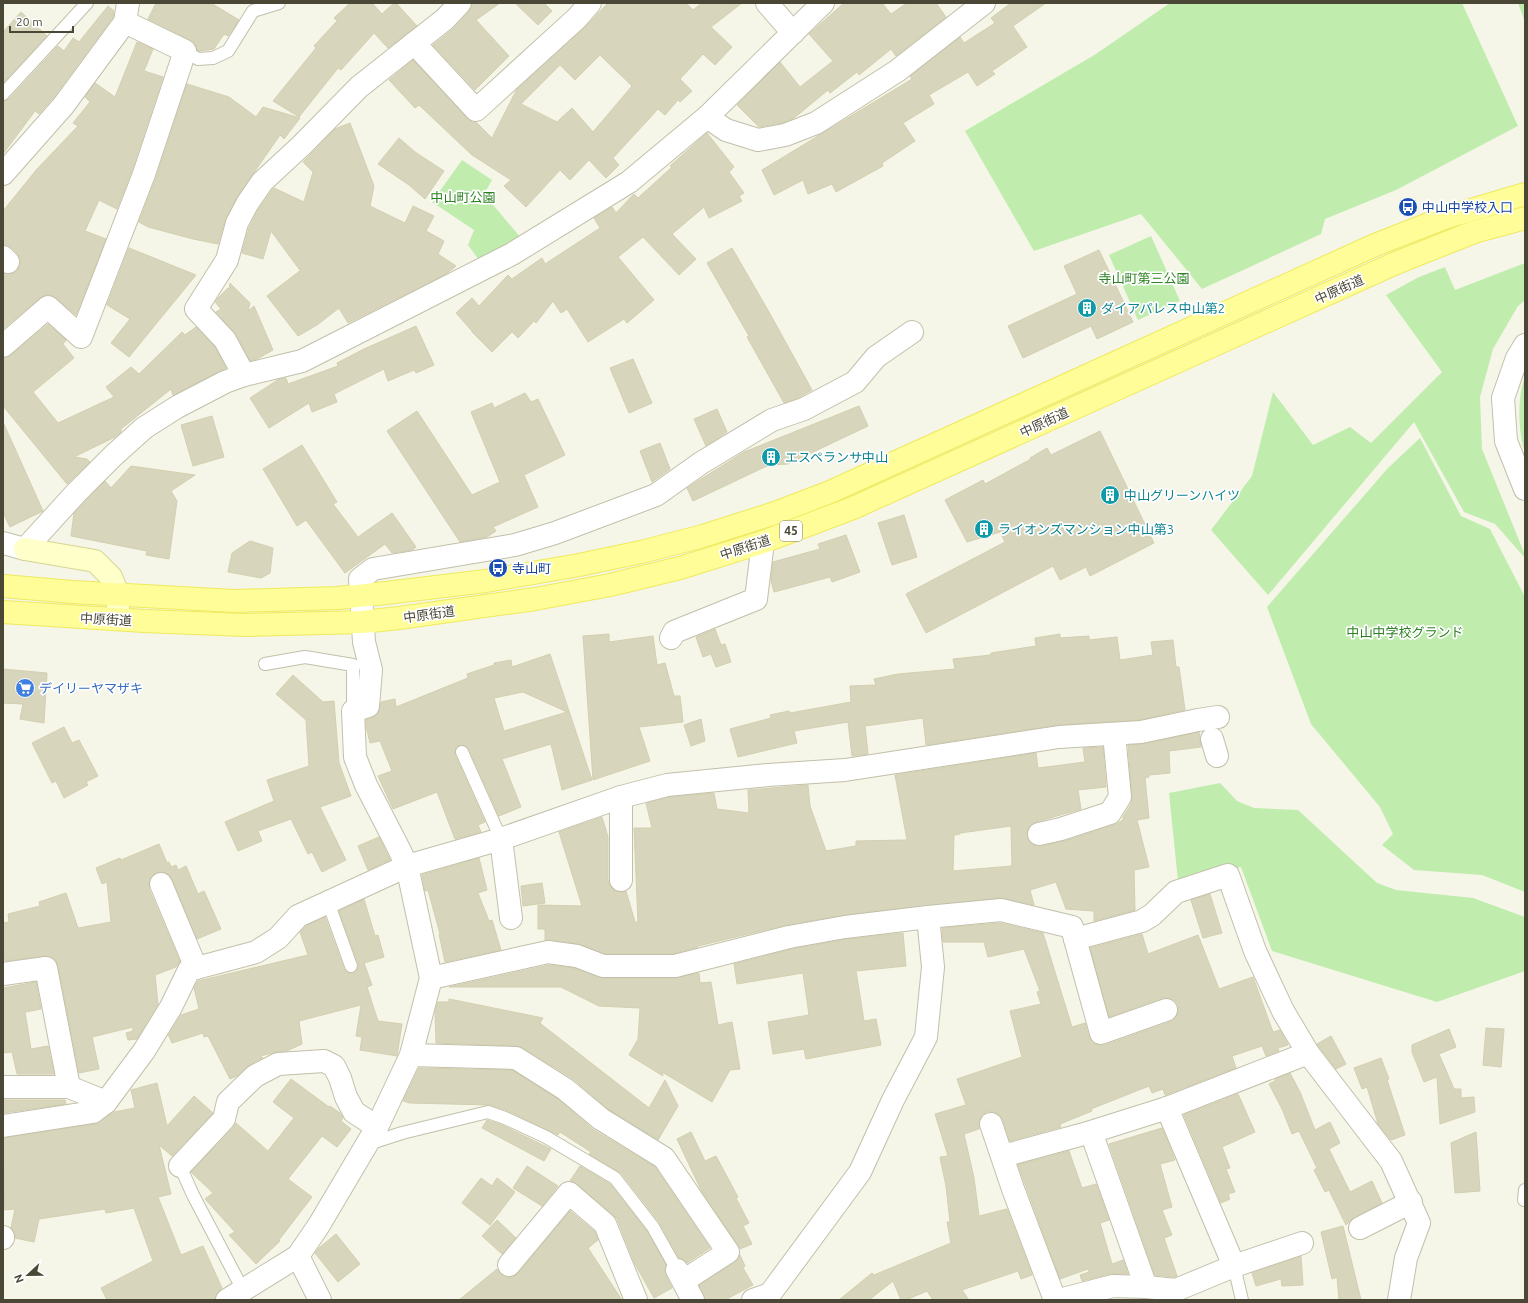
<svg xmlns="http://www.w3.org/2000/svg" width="1528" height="1303" viewBox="0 0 1528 1303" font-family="Ubuntu,'Noto Sans JP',sans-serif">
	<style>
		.green { fill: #c0edae }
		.building { fill: #d8d5bd; stroke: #d4cfaf; fill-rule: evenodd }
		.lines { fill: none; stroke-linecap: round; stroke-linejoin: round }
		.lane-casing { stroke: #c2c0aa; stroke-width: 14 }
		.street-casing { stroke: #c2c0aa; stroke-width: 24 }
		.secondary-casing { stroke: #d6d692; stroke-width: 24 }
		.primary-casing { stroke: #efea5d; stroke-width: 24 }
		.lane { stroke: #fff; stroke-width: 12 }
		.street { stroke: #fff; stroke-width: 22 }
		.secondary { stroke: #feffc9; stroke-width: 22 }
		.primary { stroke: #fffd98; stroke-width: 22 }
		.labels { text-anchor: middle; stroke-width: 3.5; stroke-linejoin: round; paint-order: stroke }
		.shield { fill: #fff; stroke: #807e72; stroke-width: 1 }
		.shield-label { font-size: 12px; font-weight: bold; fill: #4a4736 }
		.park-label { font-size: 13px; fill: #2d8223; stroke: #fff }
		.transit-label { font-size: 13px; fill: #164399; stroke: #fff; text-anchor: start }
		.street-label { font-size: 13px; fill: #4a4736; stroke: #fff }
		.culture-label { font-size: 13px; fill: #0d838f; stroke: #fff; text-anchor: start }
		.shop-label { font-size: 13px; fill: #366cbe; stroke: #fff; text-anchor: start }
	</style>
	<rect width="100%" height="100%" fill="#f5f5e8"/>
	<g class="green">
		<polygon points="1170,3 1462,3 1518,126 1396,190 1325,219 1321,234 1202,289 1141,214 1034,251 965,131 1096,54"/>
		<polygon points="1518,3 1525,3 1525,22"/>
		<polygon points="462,160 492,180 484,194 521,238 482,264 468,245 474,230 432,202"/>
		<polygon points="1151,236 1180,301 1138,320 1109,255"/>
		<polygon points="1525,263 1525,300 1518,306 1493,349 1480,397 1482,449 1525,555 1525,558 1495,524 1464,512 1414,422 1268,595 1211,530 1252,476 1273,392 1313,445 1350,427 1371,443 1442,372 1386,295 1419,277 1445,267 1455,290"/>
		<path d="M1525,377V452C1518,434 1517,396 1525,377Z"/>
		<polygon points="1420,438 1461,516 1490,529 1525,597 1525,892 1482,875 1414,870 1382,845 1393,834 1380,807 1311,724 1267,607 1388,468"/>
		<polygon points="1220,783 1237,801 1254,808 1298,810 1377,883 1396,890 1473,898 1525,917 1525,971 1437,1002 1272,951 1241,867 1178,881 1169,793"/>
	</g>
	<g class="building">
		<polygon points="156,3 211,3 239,20 228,36 224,34 214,49 200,51 197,50 195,43 190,40 148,19"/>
		<polygon points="350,3 372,3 382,14 394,3 396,3 417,26 388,48 374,33 341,70 338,68 299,117 273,101 316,48 314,46 337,21 334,18"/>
		<polygon points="472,3 500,3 476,20 509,56 475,90 433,45 453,29 467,14 472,6"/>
		<polygon points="515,3 544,3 552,11 538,25"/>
		<path d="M608,3H686L693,10L702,3H742L711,27L732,47L715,65L703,54L680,79L692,91L680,102L678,100L665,115L658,109L613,158L619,165L606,178L589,160L570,180L560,170L526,207L504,186L511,180L472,155L419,105L415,108L389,80L413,60L467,118L472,122H476L492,138L517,89L585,27ZM600,55L632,86L593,132L572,108L557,122L521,104L560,65L575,80Z"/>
		<polygon points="844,3 882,3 891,14 907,3 936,3 946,17 896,56 891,49 859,75 857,72 830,93 828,90 794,118 782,123 759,127 737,105 780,62 800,87 833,61 809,34"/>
		<polygon points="1011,3 1046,3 1013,26 1027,47 992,71 995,74 977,86 968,72 929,95 934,104 903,123 915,141 882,163 883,166 836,192 832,184 808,194 803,180 774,195 762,170 912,79 910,76 960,37 964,43 995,23 991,18"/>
		<polygon points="108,6 114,11 113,17 53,98 39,114 35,111 3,154 3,101 9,99 58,46 64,51 73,38 79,42"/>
		<polygon points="21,12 47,36 3,83 3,32"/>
		<polygon points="137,42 153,49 144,71 163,77 132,170 117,209 99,200 85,231 106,239 76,315 56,298 51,295 46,295 40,298 3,329 3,273 12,274 17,271 20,265 20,258 17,253 12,248 3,245 3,211 37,169 78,126 73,123 90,102 85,97 95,83 115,97"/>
		<polygon points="187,84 229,97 256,117 263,107 300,118 284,139 280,135 237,197 225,220 218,244 193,239 148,227 139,222 156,178"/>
		<polygon points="350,123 374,186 370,206 405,223 413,206 434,216 426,231 444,241 438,254 456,266 446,274 348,323 339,308 317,325 298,336 267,296 301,270 299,269 271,231 263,259 242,253 249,228 258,210 272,190 274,188 304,202 313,172 303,162 335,129"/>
		<polygon points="707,133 734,167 729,172 744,193 739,196 742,201 709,218 704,207 672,234 696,259 679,275 643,237 618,257 654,300 627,323 624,319 588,342 567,309 561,313 553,301 536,323 534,321 518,338 512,332 492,352 472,332 472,331 456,313 472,298 479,306 508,275 512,279 542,258 545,264 600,228 594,218 612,207 616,213 634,194 638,198 672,167 670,166"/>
		<polygon points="399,138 415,152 444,171 425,199 409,185 378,164"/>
		<polygon points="129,248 196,275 129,357 111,343 130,319 107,305"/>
		<polygon points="732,248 769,312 812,390 796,399 784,403 747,337 749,336 707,263"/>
		<polygon points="1099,250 1133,322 1097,339 1091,326 1023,358 1008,326 1077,294 1064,266"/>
		<polygon points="230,283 250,303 248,311 254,306 273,350 257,359 250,361 236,334 216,312 221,309 215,302 218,298 228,288 229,289"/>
		<polygon points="48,324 66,340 63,344 74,358 33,392 58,423 114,397 106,387 131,367 139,374 182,332 185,335 196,327 215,347 226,368 173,395 171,389 121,429 121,432 115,437 74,457 87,459 90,462 67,484 3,406 3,358 11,355"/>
		<polygon points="416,326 434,365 416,373 414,370 388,381 384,369 334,394 337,402 312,412 309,403 269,428 250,398 279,379 286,378 288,384 338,366 337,363 364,349"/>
		<polygon points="633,359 652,403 629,413 610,368"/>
		<polygon points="525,393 531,402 538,399 565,455 524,475 538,507 493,527 496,531 487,537 460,542 387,431 417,411 472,495 500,482 471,412 492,403 494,408"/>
		<polygon points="859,406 868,426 788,464 769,465 693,501 687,488 744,452"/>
		<polygon points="717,409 727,432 706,446 694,419"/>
		<polygon points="212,416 224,457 193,466 181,425"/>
		<polygon points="3,422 43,511 10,527 3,513"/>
		<polygon points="1100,431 1154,543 1090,576 1086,567 1060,580 1053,566 926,633 906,594 1005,542 1000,532 967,542 945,500 983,480 985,484 1031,459 1030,458 1047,448 1051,455"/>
		<polygon points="660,443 670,469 652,482 640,451"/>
		<polygon points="302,445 337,502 333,504 358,537 392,513 416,547 412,550 392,553 385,544 345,573 306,520 297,526 263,469"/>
		<polygon points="131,466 195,475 171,491 177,501 169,559 146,555 147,551 71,536 74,513 105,481 111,488"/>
		<polygon points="904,515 917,557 892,565 878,523"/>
		<polygon points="846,535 860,572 832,582 830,577 774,592 771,581 773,562 820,549 818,544"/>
		<polygon points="250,541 273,548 270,573 261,578 228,572 232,553"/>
		<polygon points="715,629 721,645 725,644 731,662 716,667 711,654 703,657 696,637"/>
		<polygon points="609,634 609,642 653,636 657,665 665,663 674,696 680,696 683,722 639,727 650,761 593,780 583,636"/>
		<polygon points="1060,634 1060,638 1089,636 1089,640 1117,637 1120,660 1153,655 1151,642 1173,640 1176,667 1179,667 1185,710 1139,720 1057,725 926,745 923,718 865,726 868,754 852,756 848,722 794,731 797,743 738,757 730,729 771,718 770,715 789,711 790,713 851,702 850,686 876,685 874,679 898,674 955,669 953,659 991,655 991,653 1036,646 1035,638"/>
		<path d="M550,654L592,780L562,790L551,744L502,759L521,807L499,816L469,749L466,746L462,745L456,747L455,755L485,822L478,825L481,832L455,839L437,792L393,809L378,776L392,771L380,741L370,743L366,726V720L372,718L378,713L381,702L395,699L396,707L468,678L467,674L494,665V663L511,660L512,667ZM523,692L567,712L504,731L494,698Z"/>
		<polygon points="3,669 47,673 44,723 20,719 23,704 3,703"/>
		<polygon points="293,675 323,702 334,701 339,763 351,796 320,807 346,860 322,872 312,852 308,854 291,819 258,831 262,841 238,851 225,822 274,801 267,780 309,766 306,720 276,694"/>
		<polygon points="701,719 705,741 691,746 684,725"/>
		<polygon points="64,727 72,743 79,740 98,776 86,782 88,785 64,798 56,781 52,783 32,743"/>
		<path d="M1199,732L1201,747L1169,751L1170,773L1149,775V777L1145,778L1149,818L1137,820L1149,867L1134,870L1135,910L1094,921V911L1066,909L1056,882L1030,890L1034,905L1000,898L844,915L786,925L698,946V947L673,954H605L579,944L545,940V929H538V905L582,906L559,832L602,817L608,837V880L610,886L615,891L621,892L626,891L635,922H638L634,828H652L646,803L669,797L714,793L717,809L749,813L748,790L808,785L810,806L826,851L856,846V841L907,840L895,775L1036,753L1038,768L1085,762L1083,748L1103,747L1106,787L1078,790L1081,809L1036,822L1031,825L1027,831V837L1030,842L1035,846H1042L1065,841L1114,825L1123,820V817L1131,804L1132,796L1128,745L1143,744ZM1011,826L1012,866L953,871L954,835L960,834V833Z"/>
		<polygon points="379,837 390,860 368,870 358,846"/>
		<polygon points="159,844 167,863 169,862 171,867 176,865 178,870 186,866 198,894 204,891 221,929 197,939 172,879 168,874 162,872 156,873 151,876 149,882 149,889 180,962 176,967 155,975 158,1004 137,1039 128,1040 126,1033 133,1031 133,1027 92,1037 99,1069 79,1073 58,966 56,960 51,957 44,956 5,961 3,954 3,923 9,922 8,914 40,906 39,902 66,893 78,928 111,922 107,882 102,884 96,868 120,858 121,860"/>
		<polygon points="479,858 487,890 478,893 489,921 492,920 501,950 445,962 439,934 440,934 428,890 425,891 422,875"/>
		<polygon points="542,883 545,903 523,906 521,886"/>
		<polygon points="1210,894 1222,933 1203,938 1191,900"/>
		<polygon points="364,899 375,936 378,935 384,957 364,963 372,985 367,987 378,1021 402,1024 397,1056 360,1050 362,1037 356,1036 361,1005 299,1021 302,1044 287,1051 277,1052 260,1056 263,1058 249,1065 237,1076 230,1079 208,1036 204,1037 203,1033 172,1043 169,1036 168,1036 181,1015 199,1009 194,988 198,981 308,955 300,932 306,926 325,917 344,969 350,973 356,971 358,968 358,963 339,911"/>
		<polygon points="1000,923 1043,933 1072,1027 1085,1023 1089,1037 1093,1042 1098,1045 1105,1045 1170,1022 1175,1018 1178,1013 1178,1005 1174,1000 1168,998 1162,998 1109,1017 1090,948 1142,934 1148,954 1198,935 1219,989 1253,977 1273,1032 1280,1030 1288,1045 1278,1048 1279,1051 1266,1056 1262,1046 1232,1056 1236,1068 1165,1095 1163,1089 1152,1093 1149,1086 1091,1109 1092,1111 1060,1124 1061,1127 1010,1141 1003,1120 1000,1115 994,1112 987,1112 982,1115 979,1121 979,1129 964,1134 974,1178 979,1216 1007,1209 1032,1275 1021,1279 1018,1271 962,1290 969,1300 933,1300 927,1291 906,1300 901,1300 893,1281 869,1300 839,1300 872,1273 874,1275 951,1243 947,1222 950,1222 946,1186 940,1157 948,1156 935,1114 966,1105 957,1079 1022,1057 1010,1011 1041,1004 1037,992 1040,991 1024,949 988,957 984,942 943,942 942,928"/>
		<polygon points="903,933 906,966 856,971 864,1021 876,1019 881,1045 806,1059 804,1049 773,1054 768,1022 809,1015 803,973 737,984 734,964 792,949 847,939"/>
		<polygon points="549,965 574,968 603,978 675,978 699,973 700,983 711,982 718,1025 732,1022 740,1069 730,1070 712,1102 662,1072 663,1076 629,1055 638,1039 640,1008 599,1006 561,987 449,987"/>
		<polygon points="36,982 41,1009 25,1012 31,1049 48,1046 54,1074 17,1074 12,1052 3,1053 3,988"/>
		<polygon points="449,999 543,1018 540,1023 541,1024 649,1108 665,1080 678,1106 658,1140 608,1109 572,1078 522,1047 516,1046 436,1043 435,1011 438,1002 449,1002"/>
		<polygon points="1486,1028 1504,1029 1501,1067 1483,1065"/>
		<polygon points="1449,1029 1456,1047 1439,1054 1454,1089 1461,1089 1461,1098 1474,1097 1475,1112 1440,1124 1437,1077 1424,1082 1412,1052 1412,1045"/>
		<polygon points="1331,1036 1346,1064 1336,1069 1317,1044"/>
		<polygon points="1381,1058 1389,1079 1387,1080 1405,1135 1391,1140 1378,1124 1367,1087 1362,1089 1354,1068"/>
		<polygon points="419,1068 512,1070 558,1099 594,1130 655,1167 710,1248 687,1263 684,1260 679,1258 659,1222 621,1173 589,1154 591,1152 560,1132 558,1135 508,1111 490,1105 410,1103 403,1101"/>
		<polygon points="1290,1073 1300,1092 1315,1130 1330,1122 1340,1143 1329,1149 1350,1192 1372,1181 1382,1203 1354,1217 1346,1225 1329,1190 1325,1192 1314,1170 1317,1168 1299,1131 1292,1134 1282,1109 1269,1084 1275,1081 1275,1079"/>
		<polygon points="291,1079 329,1107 330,1106 340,1113 343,1118 341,1121 351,1129 337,1147 322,1136 288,1179 312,1197 279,1240 280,1241 256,1264 229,1235 235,1232 205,1199 213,1193 191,1172 233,1128 236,1123 268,1151 294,1118 273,1102"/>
		<polygon points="157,1083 167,1126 194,1096 213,1113 172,1156 159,1145 171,1194 158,1197 181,1255 203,1246 222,1288 216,1294 215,1300 107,1300 101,1288 153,1261 134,1208 106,1213 105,1209 39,1219 34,1242 15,1238 14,1231 11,1228 15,1209 4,1210 3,1138 95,1124 114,1112 135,1108 131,1090"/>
		<polygon points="1238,1094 1255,1132 1222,1147 1230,1168 1226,1169 1235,1192 1228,1194 1230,1199 1221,1203 1184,1115"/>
		<polygon points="3,1100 65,1100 66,1104 3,1113"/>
		<polygon points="487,1120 502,1125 551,1149 544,1161 482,1128"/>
		<polygon points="1162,1128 1175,1160 1160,1164 1172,1207 1162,1210 1172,1235 1164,1238 1177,1276 1174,1277 1155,1275 1109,1144"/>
		<polygon points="691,1132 705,1161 716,1156 738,1197 736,1198 749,1223 743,1226 752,1244 740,1249 701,1190 677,1139"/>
		<polygon points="1476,1132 1480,1191 1455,1193 1451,1143"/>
		<polygon points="1069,1151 1082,1188 1096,1184 1109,1220 1100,1223 1112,1264 1123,1260 1128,1274 1110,1274 1082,1281 1080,1275 1089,1272 1088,1269 1060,1279 1018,1165"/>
		<polygon points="527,1166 558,1186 542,1206 513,1188"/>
		<polygon points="580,1166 610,1184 647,1231 666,1265 665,1270 666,1276 672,1288 654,1298 635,1264 617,1219 613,1215 577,1184 570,1181"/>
		<polygon points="481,1178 492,1186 497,1178 515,1192 490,1225 462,1203"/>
		<polygon points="570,1211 595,1232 598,1240 588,1248 622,1300 459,1300 497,1269 501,1274 506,1277 513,1277 518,1273"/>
		<polygon points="497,1220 516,1238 502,1254 482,1236"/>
		<polygon points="1343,1226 1361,1300 1339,1300 1337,1277 1332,1279 1321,1232"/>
		<polygon points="336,1234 360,1264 338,1282 315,1253 319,1248"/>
		<polygon points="740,1255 745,1266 743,1268 753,1285 725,1300 705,1300 699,1285 735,1262"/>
		<polygon points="1301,1256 1303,1285 1282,1286 1281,1279 1256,1286 1252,1273"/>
	</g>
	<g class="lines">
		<g class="lane-casing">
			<g id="lane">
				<polyline points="185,51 198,59 213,58 228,51 253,11 279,3"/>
				<polyline points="3,94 87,3"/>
				<polyline points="265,664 305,657 353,665 353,711"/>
				<polyline points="462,752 501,839"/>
				<polyline points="328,902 351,966"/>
				<polyline points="368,1144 402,1133 488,1112 505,1118 546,1137 615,1178 653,1227 677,1270"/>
				<polyline points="180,1166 193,1195 243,1290"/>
				<polyline points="1524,1200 1525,1190"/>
				<polyline points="1234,1266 1242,1300"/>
			</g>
		</g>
		<g class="street-casing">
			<g id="street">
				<polyline points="767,3 793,33"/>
				<polyline points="414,43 476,110 577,18 590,3"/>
				<polyline points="707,117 726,130 758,140 785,135 816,123 897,71 984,3"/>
				<polyline points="3,174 63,106 125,22 128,3"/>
				<polyline points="3,257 8,262"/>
				<polyline points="1525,345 1517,358 1503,398 1506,441 1525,489"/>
				<polyline points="3,346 48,307 81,337 144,174 185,51 125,22"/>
				<polyline points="244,375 225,340 196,309 227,260 237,223 247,204 262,182 302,145 359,87 445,19 460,3"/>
				<polyline points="3,543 25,549 76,493 114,455 144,428 177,407 225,382 244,375 302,361 512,254 629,182 707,117 823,3"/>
				<polyline points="671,638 674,632 756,599 763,542"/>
				<polyline points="1212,739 1217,756"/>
				<polyline points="1039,834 1061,829 1110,813 1120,797 1114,734"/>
				<polyline points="501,839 511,918"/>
				<polyline points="621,880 621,797"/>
				<polyline points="161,884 196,968"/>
				<polyline points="3,974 46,968 69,1087"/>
				<polyline points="431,978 548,952 577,956 603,966 675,966 789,937 845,927 928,917 1001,910 1072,927 1075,939"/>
				<polyline points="1166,1010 1101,1033 1075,939 1142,921 1152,915 1176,892 1228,875 1255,951 1283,1011 1308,1053 1391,1161 1419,1223 1406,1258 1399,1300"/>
				<polyline points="411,1055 516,1058 565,1089 601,1119 664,1158 728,1252 691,1276"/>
				<polyline points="3,1087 69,1087 106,1102"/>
				<polyline points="1167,1108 1234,1266"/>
				<polyline points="991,1124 1013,1189 1055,1300"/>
				<polyline points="3,1126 93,1112 106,1102 144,1051 171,1007 189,970 256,952 278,938 298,916 407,866 501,839 621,797 667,785 768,775 845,770 1059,737 1141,732 1198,720 1218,717"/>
				<polyline points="1091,1132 1146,1287 1176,1290 1234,1266 1302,1243"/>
				<polyline points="1003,1156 1091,1132 1167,1108 1308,1053"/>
				<polyline points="180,1166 224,1119 228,1102 255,1076 278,1064 324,1061 334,1066 340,1078 346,1097 354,1112 377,1127"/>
				<polyline points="1360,1228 1411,1202"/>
				<polyline points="3,1237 3,1238"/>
				<polyline points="298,1256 320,1300"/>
				<polyline points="509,1265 569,1193 605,1224 636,1300"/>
				<polyline points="677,1270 693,1300"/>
				<polyline points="227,1300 298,1256 319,1225 377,1127 411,1055 431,978 407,866 398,847 366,785 355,757 353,711 368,706 371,670 364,642 360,579 373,569 515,545 555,533 656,495 701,463 772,420 804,409 855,382 876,357 912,332"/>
				<polyline points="753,1300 770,1294 860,1172 893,1100 926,1037 933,967 928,917"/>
				<polyline points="1059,1300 1113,1286 1146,1287"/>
			</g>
		</g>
		<g class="secondary-casing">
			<polyline id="secondary" points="25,549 95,561 111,577 118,594 118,619"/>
		</g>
		<g class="primary-casing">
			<g id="primary">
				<polyline points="3,586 73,592 234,601 338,598 386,593 486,581 579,565 641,552 703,536 775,513 830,492 1375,245 1444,218 1525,194"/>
				<polyline points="3,612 144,621 245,625 362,622 399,618 535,599 610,585 680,568 763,542 853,508 1396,263 1474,232 1525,218"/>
			</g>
		</g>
		<use href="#lane" class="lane"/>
		<use href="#street" class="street"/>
		<use href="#secondary" class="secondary"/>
		<use href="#primary" class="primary"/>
	</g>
	<defs>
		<g id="bus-disc" transform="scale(1)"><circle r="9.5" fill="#1a4fb4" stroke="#fff"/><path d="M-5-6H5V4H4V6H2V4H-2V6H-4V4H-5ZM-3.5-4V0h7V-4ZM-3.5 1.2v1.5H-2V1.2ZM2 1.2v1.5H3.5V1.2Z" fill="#fff"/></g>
		<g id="building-disc" transform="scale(1)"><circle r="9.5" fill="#0f9aa8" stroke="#fff"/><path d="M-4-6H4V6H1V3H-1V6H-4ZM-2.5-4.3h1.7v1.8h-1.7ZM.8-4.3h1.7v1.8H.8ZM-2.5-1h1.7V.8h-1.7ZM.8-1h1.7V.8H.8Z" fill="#fff"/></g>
		<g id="supermarket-disc" transform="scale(1)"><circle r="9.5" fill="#3f7fe0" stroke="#fff"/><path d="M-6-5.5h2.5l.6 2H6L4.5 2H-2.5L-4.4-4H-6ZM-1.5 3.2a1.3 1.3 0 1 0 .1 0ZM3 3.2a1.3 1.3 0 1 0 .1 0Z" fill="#fff"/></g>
	</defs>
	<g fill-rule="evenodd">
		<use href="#bus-disc" x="1408" y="207"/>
		<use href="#building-disc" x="1087" y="308"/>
		<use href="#building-disc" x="771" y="457"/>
		<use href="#building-disc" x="1110" y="495"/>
		<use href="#building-disc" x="984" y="529"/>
		<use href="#bus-disc" x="498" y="568"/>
		<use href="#supermarket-disc" x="25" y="688"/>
	</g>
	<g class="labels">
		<rect class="shield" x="780" y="521" width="22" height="20" rx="3"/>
		<g class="shield-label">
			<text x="791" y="535">45</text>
		</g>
		<g class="park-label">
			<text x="463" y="202">中山町公園</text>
			<text x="1144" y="283">寺山町第三公園</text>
			<text x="1405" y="637">中山中学校グランド</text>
		</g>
		<g class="transit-label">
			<text x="1422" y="212">中山中学校入口</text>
			<text x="512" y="573">寺山町</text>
		</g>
		<g class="street-label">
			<text transform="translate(1339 289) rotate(-24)" y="5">中原街道</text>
			<text transform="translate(1044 422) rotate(-25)" y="5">中原街道</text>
			<text transform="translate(745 547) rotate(-18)" y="5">中原街道</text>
			<text transform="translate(429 614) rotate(-8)" y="5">中原街道</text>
			<text transform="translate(106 619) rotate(3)" y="5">中原街道</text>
		</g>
		<g class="culture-label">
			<text x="1101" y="313">ダイアパレス中山第2</text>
			<text x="785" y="462">エスペランサ中山</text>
			<text x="1124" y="500">中山グリーンハイツ</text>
			<text x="998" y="534">ライオンズマンション中山第3</text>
		</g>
		<g class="shop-label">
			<text x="39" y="693">デイリーヤマザキ</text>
		</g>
	</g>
	<rect width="1528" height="1303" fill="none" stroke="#4a4736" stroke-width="8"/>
	<g transform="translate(28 1275) rotate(248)" stroke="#ffffff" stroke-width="3" paint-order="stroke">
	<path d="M0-3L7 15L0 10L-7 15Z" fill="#4a4736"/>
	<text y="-6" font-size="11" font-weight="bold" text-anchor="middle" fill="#4a4736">N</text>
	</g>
	<path d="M10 26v6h63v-6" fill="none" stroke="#4a4736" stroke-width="2"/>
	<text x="16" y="26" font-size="12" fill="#4a4736" stroke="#ffffff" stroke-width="3" paint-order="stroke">20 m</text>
</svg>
